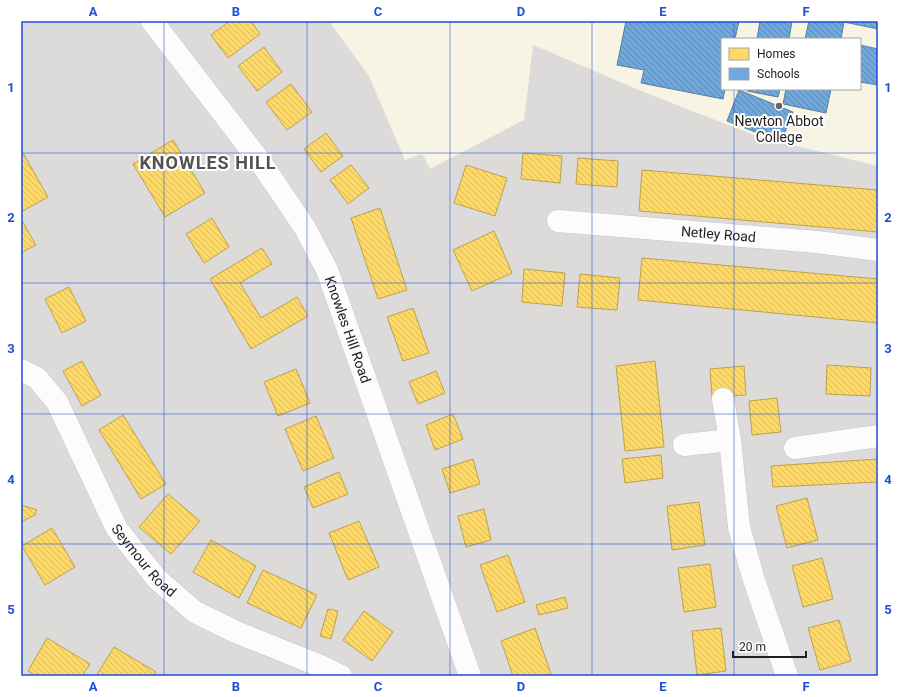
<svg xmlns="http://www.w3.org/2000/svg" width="899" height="697" viewBox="0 0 899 697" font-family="Roboto,sans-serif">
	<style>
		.residential { fill: #dcdbd9 }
		.education { fill: #f7f4e3; fill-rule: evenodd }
		.homes { fill: url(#homes-back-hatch); stroke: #bca151 }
		.schools { fill: url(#schools-back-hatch); stroke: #577fa3 }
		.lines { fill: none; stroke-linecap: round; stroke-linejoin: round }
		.minor-casing { stroke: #c6c5c4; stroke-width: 23 }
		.minor { stroke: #fcfcfc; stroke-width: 22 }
		.grid { fill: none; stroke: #1d4ed8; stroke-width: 1; stroke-opacity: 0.55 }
		.poi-dot { fill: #676665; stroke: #fff; stroke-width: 1.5 }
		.labels { text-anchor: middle; stroke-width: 4; stroke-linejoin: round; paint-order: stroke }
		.poi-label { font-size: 14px; fill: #1f1f1f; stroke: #fff }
		.street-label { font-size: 14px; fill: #1f1f1f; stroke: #fff }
		.district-label { font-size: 18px; font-weight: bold; letter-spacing: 1px; fill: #525252; stroke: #fff }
		.neatline { fill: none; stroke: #1d4ed8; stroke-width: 1.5 }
		.grid-label { font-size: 13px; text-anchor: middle; font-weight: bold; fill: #1d4ed8 }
	</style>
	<defs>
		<pattern id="homes-back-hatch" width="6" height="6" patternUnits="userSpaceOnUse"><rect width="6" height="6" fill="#ffd966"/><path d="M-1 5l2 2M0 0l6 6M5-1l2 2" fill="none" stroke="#daba58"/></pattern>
		<pattern id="schools-back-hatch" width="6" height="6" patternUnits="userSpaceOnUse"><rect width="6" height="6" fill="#6fa8dc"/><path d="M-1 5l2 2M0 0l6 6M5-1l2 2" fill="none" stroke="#5b88b2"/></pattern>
	</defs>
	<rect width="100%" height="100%" fill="#edebe8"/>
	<polygon class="residential" points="21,21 329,21 369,76 405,160 524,120 533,44 644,92 757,136 878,166 878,676 21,676"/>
	<path class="education" d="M329,21H878V166L757,136L644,92L533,45L524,120L430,169L422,153L405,160L369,76ZM722,39H860V89H722Z"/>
	<g class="homes">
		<polygon points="230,21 251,21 260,34 228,58 211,35"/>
		<polygon points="264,47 282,72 257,91 238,66"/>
		<polygon points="291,84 312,112 287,130 266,102"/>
		<polygon points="326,133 343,156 321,172 304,149"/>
		<polygon points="173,140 205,193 165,217 133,164"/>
		<polygon points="23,153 48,197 21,212 21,154"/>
		<polygon points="523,153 562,156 560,183 521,179"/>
		<polygon points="578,158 618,161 617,187 576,184"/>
		<polygon points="351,165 369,188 348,204 330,180"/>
		<polygon points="466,165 507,178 495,216 454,203"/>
		<polygon points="642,170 878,190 878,232 639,211"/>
		<polygon points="380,208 407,290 378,299 351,218"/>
		<polygon points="212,218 229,247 204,263 186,234"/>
		<polygon points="21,219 36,245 21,253"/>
		<polygon points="494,231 512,273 472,291 453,250"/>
		<polygon points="262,248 272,264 240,283 261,318 297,297 308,316 251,349 210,279"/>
		<polygon points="642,258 878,279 878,323 638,300"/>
		<polygon points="524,269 565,273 562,306 522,302"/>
		<polygon points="580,274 620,278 617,310 577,307"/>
		<polygon points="69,287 86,321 62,333 45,299"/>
		<polygon points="413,308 429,353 403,361 387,317"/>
		<polygon points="82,361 101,395 82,406 63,371"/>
		<polygon points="655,361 664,447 625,451 616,366"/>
		<polygon points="827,365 871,368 870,396 826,394"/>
		<polygon points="744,366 746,395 712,397 710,369"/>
		<polygon points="296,369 310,403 278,416 264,382"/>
		<polygon points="436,371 445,393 418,404 409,382"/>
		<polygon points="777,398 781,432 752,435 749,401"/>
		<polygon points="453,414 463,439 435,450 426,425"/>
		<polygon points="123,415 166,484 141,499 99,430"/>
		<polygon points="316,416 334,458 303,471 285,429"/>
		<polygon points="661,455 663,478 625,483 622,459"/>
		<polygon points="473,459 480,484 450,493 442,469"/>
		<polygon points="878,459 878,482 773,487 771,466"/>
		<polygon points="339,472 348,494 313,508 304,487"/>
		<polygon points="168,494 200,521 171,554 139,527"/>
		<polygon points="807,498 818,540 787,548 776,506"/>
		<polygon points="699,502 705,545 672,550 667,506"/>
		<polygon points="21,505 37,510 35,515 21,522"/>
		<polygon points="484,509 491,540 466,547 458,516"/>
		<polygon points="359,521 379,567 348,580 329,533"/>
		<polygon points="52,528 75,567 45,585 22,546"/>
		<polygon points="211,540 256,566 239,598 193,572"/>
		<polygon points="508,555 525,602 497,612 480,565"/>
		<polygon points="822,558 833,599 803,607 792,566"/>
		<polygon points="710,564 716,607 684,612 678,568"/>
		<polygon points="263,570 317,595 301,628 247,603"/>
		<polygon points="565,597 568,608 539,615 536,605"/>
		<polygon points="328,609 338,611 331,639 320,636"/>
		<polygon points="364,611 393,632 372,661 343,640"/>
		<polygon points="839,620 851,661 820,670 808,628"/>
		<polygon points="535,628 551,674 545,676 513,676 501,641"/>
		<polygon points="721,628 726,671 697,675 692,631"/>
		<polygon points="47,638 90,664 82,676 36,676 28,671"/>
		<polygon points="114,647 156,672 153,676 96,676"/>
	</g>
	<g class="schools">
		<polygon points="626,21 739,21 735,39 722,39 722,89 725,89 723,99 641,83 644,70 617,65"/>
		<polygon points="760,21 792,21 789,39 757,39"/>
		<polygon points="809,21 878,21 878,29 844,22 841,39 805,39"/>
		<polygon points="860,45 878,49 878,85 860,82"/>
		<polygon points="748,89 780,89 778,97 747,91"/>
		<polygon points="786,89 831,89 826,113 783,104"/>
		<polygon points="739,90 793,112 781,142 727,121"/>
	</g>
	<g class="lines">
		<g class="minor-casing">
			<g id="minor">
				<path id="s1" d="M152,21L259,160L305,228L327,270L470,676"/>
				<path id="s2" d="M558,221L817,242L878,250"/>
				<path id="s3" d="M21,370L37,378L57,402L117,529L157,579L195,612L236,632L318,665L341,676"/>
				<polyline points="723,399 730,440 739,527 753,577 787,676"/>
				<polyline points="684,445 730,440"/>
				<polyline points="795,448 878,436"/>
			</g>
		</g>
		<use href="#minor" class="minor"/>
	</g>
	<path class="grid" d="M164,21V676M307,21V676M450,21V676M592,21V676M734,21V39M734,89V676M21,153H878M21,283H878M21,414H878M21,544H878"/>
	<circle class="poi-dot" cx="779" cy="106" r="4"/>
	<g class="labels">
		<g class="poi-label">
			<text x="779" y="126">Newton Abbot<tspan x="779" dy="16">College</tspan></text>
		</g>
		<g class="street-label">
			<text dy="5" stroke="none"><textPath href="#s2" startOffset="161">Netley Road</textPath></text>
			<text dy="5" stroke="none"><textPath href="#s1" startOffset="368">Knowles Hill Road</textPath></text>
			<text dy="5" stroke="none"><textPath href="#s3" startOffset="231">Seymour Road</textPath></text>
		</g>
		<g class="district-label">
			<text x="208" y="169">KNOWLES HILL</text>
		</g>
	</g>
	<rect width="899" height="697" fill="none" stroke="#ffffff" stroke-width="44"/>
	<rect x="721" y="38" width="140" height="52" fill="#ffffff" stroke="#a5a5a5"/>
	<rect x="729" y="48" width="20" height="12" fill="#ffd966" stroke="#a5a5a5"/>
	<text x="757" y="58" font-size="12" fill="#1f1f1f">Homes</text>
	<rect x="729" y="68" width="20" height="12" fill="#6fa8dc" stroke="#a5a5a5"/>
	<text x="757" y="78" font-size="12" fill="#1f1f1f">Schools</text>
	<path d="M733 651v6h73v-6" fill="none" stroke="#1f1f1f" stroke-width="2"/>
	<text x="739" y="651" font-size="12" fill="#1f1f1f" stroke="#ffffff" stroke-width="3" paint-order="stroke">20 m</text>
	<rect x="22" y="22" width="855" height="653" class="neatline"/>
	<g class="grid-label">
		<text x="93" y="16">A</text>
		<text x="236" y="16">B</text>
		<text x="378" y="16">C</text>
		<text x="521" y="16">D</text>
		<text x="663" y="16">E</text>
		<text x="806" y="16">F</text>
		<text x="11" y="92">1</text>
		<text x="888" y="92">1</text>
		<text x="11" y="222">2</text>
		<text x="888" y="222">2</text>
		<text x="11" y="353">3</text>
		<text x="888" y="353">3</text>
		<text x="11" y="484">4</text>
		<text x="888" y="484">4</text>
		<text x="11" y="614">5</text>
		<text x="888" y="614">5</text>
		<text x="93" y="691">A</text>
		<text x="236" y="691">B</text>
		<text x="378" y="691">C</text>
		<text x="521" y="691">D</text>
		<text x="663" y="691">E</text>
		<text x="806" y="691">F</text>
	</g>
</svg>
